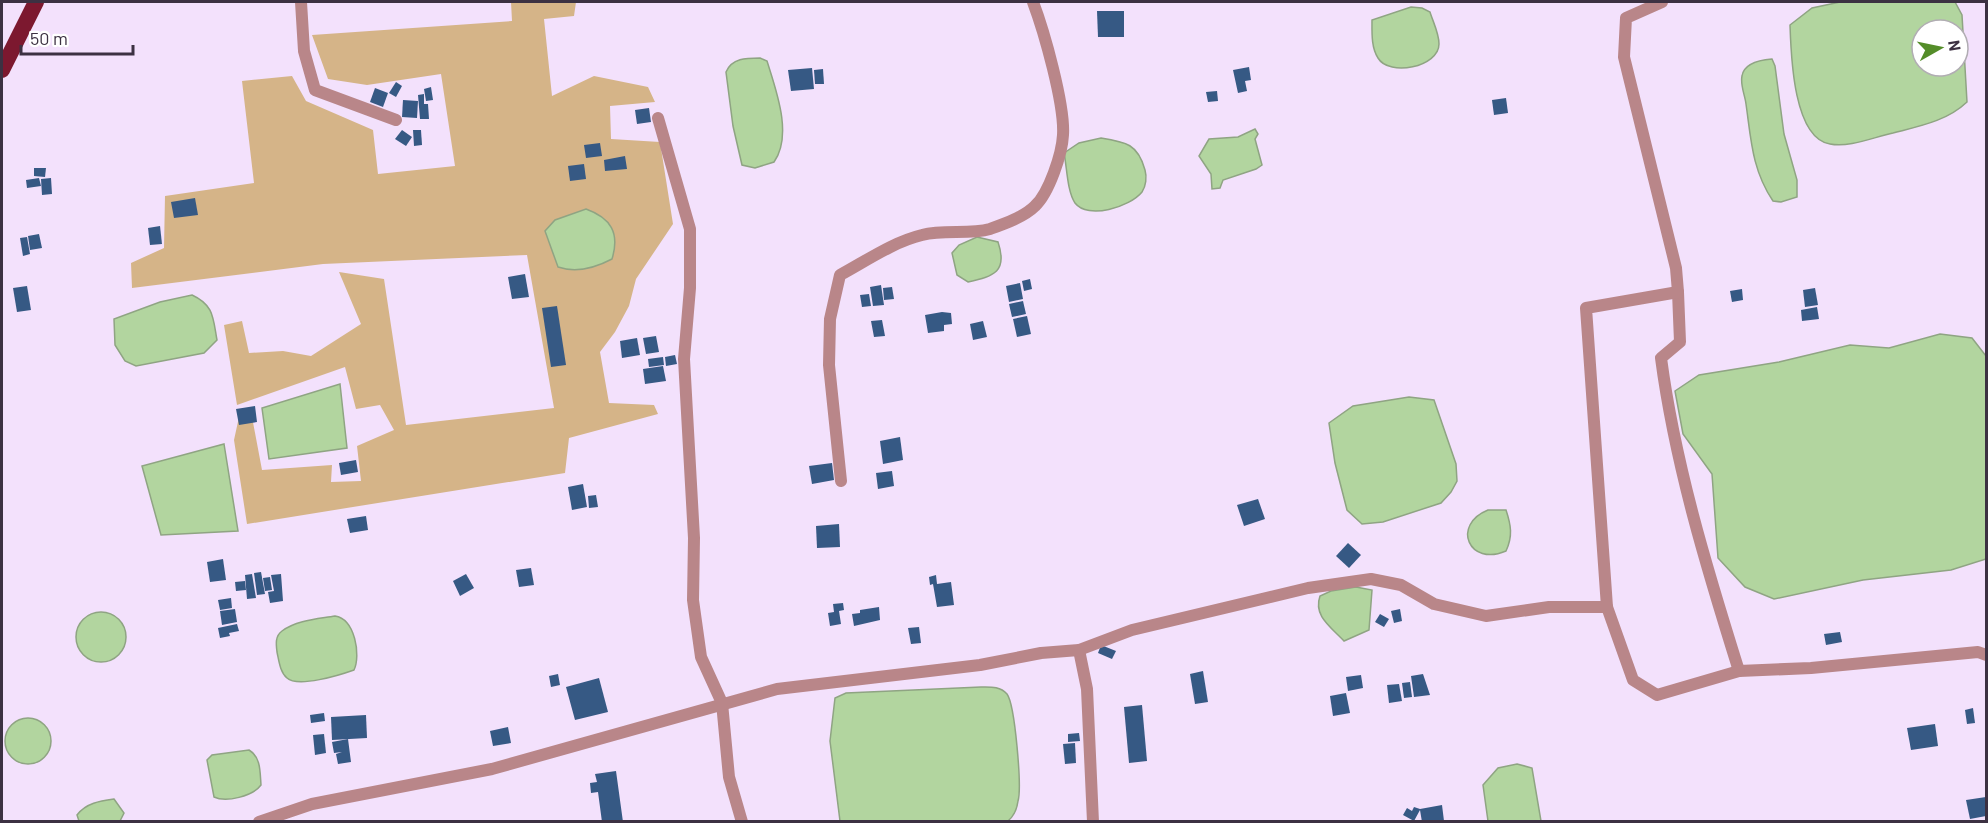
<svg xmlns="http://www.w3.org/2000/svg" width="1988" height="823" viewBox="0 0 1988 823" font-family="Barlow,sans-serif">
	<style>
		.green { fill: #d5b488 }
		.water { fill: #b2d59f; stroke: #8fa483; stroke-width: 1.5; fill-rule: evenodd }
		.building { fill: #365984 }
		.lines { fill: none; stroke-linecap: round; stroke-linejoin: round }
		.minor { stroke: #b98689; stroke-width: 12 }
		.trunk { stroke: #7c182f; stroke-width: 16 }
	</style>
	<rect width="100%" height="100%" fill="#f3e1fc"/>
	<polygon class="green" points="511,2 576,2 574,16 544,19 552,96 594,76 648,87 655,102 610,106 611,139 660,142 673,224 636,279 629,306 615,332 600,352 609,403 654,405 658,414 569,438 565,473 247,524 234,440 239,417 252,417 262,470 332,465 331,482 361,481 357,446 394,430 380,405 356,409 345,367 237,405 224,325 242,321 249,353 283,351 311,356 361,324 339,272 384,279 406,425 554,408 527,255 323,264 132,288 131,263 164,248 165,196 254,183 242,81 292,76 306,101 373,130 378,174 455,166 441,74 367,85 328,79 312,35 512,21"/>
	<g class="water">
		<path d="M1840,2H1955L1962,15L1967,102C1947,121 1920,126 1893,133C1874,137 1849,148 1830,144C1793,138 1791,54 1790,25L1812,8ZM1922,30H1958V66H1922Z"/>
		<path d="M1411,7L1422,8L1430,12C1433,22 1439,33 1439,44C1439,67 1389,77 1378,58C1371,47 1372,32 1372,20Z"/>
		<path d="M760,58L767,61C776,90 793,135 774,162L755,168L742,165L733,126L726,72C732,58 746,58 760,58Z"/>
		<path d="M1772,59L1775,66L1784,134L1797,180V197L1781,202L1773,201C1752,170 1751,139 1746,104C1745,95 1740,85 1742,76C1744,63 1760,60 1772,59Z"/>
		<polygon points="1255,129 1258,134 1255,139 1262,165 1256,169 1223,180 1220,188 1212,189 1211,174 1199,156 1209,139 1238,137"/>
		<path d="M1101,138C1126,142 1138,144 1145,170C1147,177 1146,186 1142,192C1130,207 1088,220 1075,203C1067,191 1067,167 1064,153L1079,143Z"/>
		<path d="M586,209C611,218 620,233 612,259C595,268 576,273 558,267L545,231L555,220Z"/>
		<path d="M977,237L998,242C1008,272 994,276 968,282L957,275L952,253L959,245Z"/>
		<path d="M192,295C214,305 213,318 217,340L204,353L136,366L125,361L115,345L114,319L160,302Z"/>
		<polygon points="1940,334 1972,338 1986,356 1986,559 1951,570 1863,580 1774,599 1745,587 1718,558 1712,474 1683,434 1675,391 1699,375 1779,362 1850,345 1889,348"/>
		<polygon points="340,384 347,448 269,459 262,408"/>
		<polygon points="1409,397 1434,400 1456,464 1457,481 1451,492 1441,503 1383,522 1362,524 1347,510 1335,463 1329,423 1353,406"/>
		<polygon points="224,444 238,531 161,535 142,466"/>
		<path d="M1488,510H1506C1511,525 1513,536 1506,551C1469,567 1451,525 1488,510Z"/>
		<path d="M1356,587L1372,590L1369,630L1344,641C1331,627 1313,616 1320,596L1331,591Z"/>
		<circle cx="101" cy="637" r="25"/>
		<path d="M335,616C355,619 361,655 354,670C340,675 298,688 287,678C280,672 279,661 277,652C276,644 275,636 282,631C297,620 318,619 335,616Z"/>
		<path d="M981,687C990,687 1000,686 1007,694C1015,705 1022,787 1018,801C1017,809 1014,816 1008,821H840L830,741L835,698L846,693Z"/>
		<circle cx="28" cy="741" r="23"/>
		<path d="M249,750C261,757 260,772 261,785C253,796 226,803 214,797L207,760L212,755Z"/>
		<polygon points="1517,764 1532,768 1541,821 1488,821 1483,785 1498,768"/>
		<path d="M114,799L124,813L120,821H79L77,815C86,803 100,801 114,799Z"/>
	</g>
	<g class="building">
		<polygon points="1097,11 1124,11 1124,37 1098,37"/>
		<polygon points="1249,67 1251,80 1245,81 1247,91 1238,93 1233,70"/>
		<polygon points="812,68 814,89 791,91 788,70"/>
		<polygon points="823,69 824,84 815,84 814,70"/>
		<polygon points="396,82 402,86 396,97 389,93"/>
		<polygon points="431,87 433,100 426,101 424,89"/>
		<polygon points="375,88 388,93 383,107 370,102"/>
		<polygon points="1217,91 1218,101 1208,102 1206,92"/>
		<polygon points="424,94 424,104 428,104 429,119 420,119 418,95"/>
		<polygon points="1506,98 1508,113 1494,115 1492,100"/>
		<polygon points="403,100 418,101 417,118 402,117"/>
		<polygon points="649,108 651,122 637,124 635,110"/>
		<polygon points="402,130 412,137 406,146 395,139"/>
		<polygon points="413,130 421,130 422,145 414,146"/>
		<polygon points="600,143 602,156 586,158 584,145"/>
		<polygon points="625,156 627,169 605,171 604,160"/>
		<polygon points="584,164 586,179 570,181 568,166"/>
		<polygon points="34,168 46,168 45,177 34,176"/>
		<polygon points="39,178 41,186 27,188 26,180"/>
		<polygon points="51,178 52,194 42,195 41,179"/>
		<polygon points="195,198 198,215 174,218 171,202"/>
		<polygon points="160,226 162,244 150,245 148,228"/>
		<polygon points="39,234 42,248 30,250 28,236"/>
		<polygon points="27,237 30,254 23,256 20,238"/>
		<polygon points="525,274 529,297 512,299 508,277"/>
		<polygon points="1030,279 1032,289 1024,291 1022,281"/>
		<polygon points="1020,283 1023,299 1009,302 1006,286"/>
		<polygon points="881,285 884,305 873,306 870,287"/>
		<polygon points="27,286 31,310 17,312 13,288"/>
		<polygon points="892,287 894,299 884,300 883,288"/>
		<polygon points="1815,288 1818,305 1805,307 1803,290"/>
		<polygon points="1742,289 1743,300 1732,302 1730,291"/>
		<polygon points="869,294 871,306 862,307 860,295"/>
		<polygon points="1023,301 1026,314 1012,317 1009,304"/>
		<polygon points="557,306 566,365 551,367 542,308"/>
		<polygon points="1817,307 1819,319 1802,321 1801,310"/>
		<polygon points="942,312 951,313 952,324 944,325 944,331 928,333 925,315"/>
		<polygon points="1027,316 1031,334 1017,337 1013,319"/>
		<polygon points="882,320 885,336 874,337 871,321"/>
		<polygon points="983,321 987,337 973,340 970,324"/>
		<polygon points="656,336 659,352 646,354 643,338"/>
		<polygon points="637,338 640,355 622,358 620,341"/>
		<polygon points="675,355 677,364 666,366 665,357"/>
		<polygon points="663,357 664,365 649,367 648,359"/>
		<polygon points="663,366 666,381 645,384 643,369"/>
		<polygon points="255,406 257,422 239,425 236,409"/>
		<polygon points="900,437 903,460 883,464 880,441"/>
		<polygon points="356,460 358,472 341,475 339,463"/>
		<polygon points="832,463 834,480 812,484 809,466"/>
		<polygon points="892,471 894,486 878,489 876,473"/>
		<polygon points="583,484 587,507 572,510 568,487"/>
		<polygon points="596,495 598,507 589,508 588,496"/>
		<polygon points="1258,499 1265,519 1244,526 1237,505"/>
		<polygon points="366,516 368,530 350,533 347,519"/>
		<polygon points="839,524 840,547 817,548 816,526"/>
		<polygon points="1348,543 1361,555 1349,568 1336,556"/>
		<polygon points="223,559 226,580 210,582 207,562"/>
		<polygon points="531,568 534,585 519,587 516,570"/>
		<polygon points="261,572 265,594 257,595 254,573"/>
		<polygon points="252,574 256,598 247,599 245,575"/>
		<polygon points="281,574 283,601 270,603 268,592 274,591 271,575"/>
		<polygon points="466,574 474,588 460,596 453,581"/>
		<polygon points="936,575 937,584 951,582 954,605 937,607 933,584 930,585 929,577"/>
		<polygon points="270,577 272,590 265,591 263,578"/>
		<polygon points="245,581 246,590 236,591 235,582"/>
		<polygon points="231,598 232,608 220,610 218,600"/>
		<polygon points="843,603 844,610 839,611 841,624 830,626 828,613 834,612 833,604"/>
		<polygon points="879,607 880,620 854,626 852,614 860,613 860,610"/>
		<polygon points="235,609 237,622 222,625 220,611"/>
		<polygon points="1400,609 1402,621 1394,623 1391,611"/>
		<polygon points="1380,614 1389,619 1384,627 1375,622"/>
		<polygon points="237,624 239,631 229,633 230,636 220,638 218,628"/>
		<polygon points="919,627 921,643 911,644 908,628"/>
		<polygon points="1840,632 1842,642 1826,645 1824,634"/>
		<polygon points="1101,645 1116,651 1112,659 1098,653"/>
		<polygon points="1203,671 1208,702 1195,704 1190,674"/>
		<polygon points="558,674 560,685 551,687 549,676"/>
		<polygon points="1423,674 1430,695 1414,697 1411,676"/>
		<polygon points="1361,675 1363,688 1348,691 1346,677"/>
		<polygon points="599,678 608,712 575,720 566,687"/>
		<polygon points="1410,682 1412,697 1404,698 1402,683"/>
		<polygon points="1399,684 1402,701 1389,703 1387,685"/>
		<polygon points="1346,693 1350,713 1333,716 1330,696"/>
		<polygon points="1142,705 1147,761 1129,763 1124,707"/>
		<polygon points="1973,708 1975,723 1967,724 1965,710"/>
		<polygon points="324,713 325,721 311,723 310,715"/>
		<polygon points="366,715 367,738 332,740 331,717"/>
		<polygon points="1935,724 1938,746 1911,750 1907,728"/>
		<polygon points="508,727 511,743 493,746 490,731"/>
		<polygon points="1079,733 1080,741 1068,742 1068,734"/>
		<polygon points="324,734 326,753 315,755 313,735"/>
		<polygon points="348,739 351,762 338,764 336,754 342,752 334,753 332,742"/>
		<polygon points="1075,743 1076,763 1065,764 1063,744"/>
		<polygon points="616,771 623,822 602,822 598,792 591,793 590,783 597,782 595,774"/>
		<polygon points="1986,797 1986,816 1970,819 1966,800"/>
		<polygon points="1442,805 1444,821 1422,822 1420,810 1414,821 1403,815 1407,808 1412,811 1414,807 1420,809"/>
	</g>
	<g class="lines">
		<g class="minor">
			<polyline points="301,2 304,51 315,90 396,120"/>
			<polyline points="658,118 690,229 690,288 684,359 694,538 693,600 701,657 722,703 729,777 742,822"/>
			<path d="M1678,292L1680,342L1661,358C1675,464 1707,569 1739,671L1811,668L1978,652L1986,655"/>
			<path d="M841,481L829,365L830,319L840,275C866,261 893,242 922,235C944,229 969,235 990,229C1004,224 1024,217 1035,206C1049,193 1062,154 1063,135C1065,105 1044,31 1033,2"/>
			<polyline points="1607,607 1586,308 1678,292 1676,268 1624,57 1626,18 1662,2"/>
			<polyline points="1079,650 1087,689 1093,822"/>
			<polyline points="259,822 312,804 492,769 777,689 980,665 1041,653 1079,650 1132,630 1308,588 1371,579 1401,585 1434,604 1486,616 1549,607 1607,607 1633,680 1657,695 1739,671"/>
		</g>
		<polyline class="trunk" points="2,70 36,2"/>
	</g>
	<rect width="1988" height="823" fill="none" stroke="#3c3142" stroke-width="6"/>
	<g transform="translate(1940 48) rotate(81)"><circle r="28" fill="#ffffff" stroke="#b1adb3" stroke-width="1.5"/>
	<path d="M0-4.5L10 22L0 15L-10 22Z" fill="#548d29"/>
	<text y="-9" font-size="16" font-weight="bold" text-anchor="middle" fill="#3c3142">N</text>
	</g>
	<path d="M21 45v9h112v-9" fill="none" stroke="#3c3142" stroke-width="3"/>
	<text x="30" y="45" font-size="18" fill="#3c3142" stroke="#ffffff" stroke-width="4.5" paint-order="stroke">50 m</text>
</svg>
